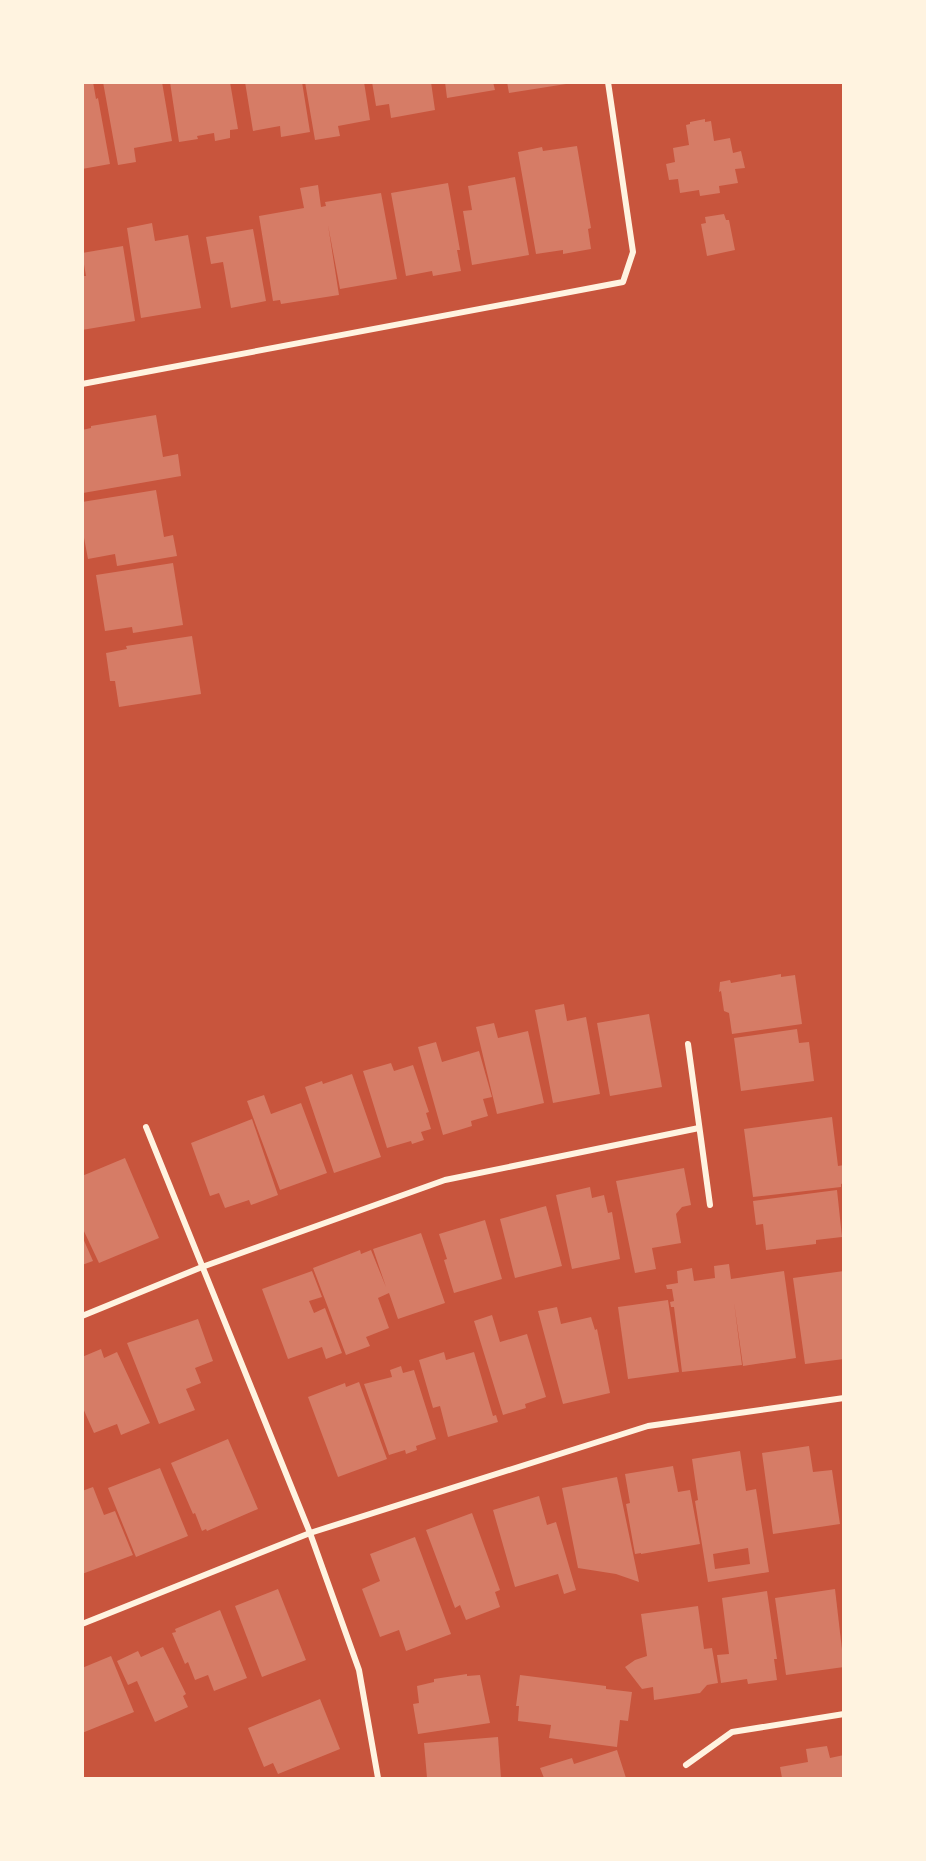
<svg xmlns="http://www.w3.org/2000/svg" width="926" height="1861" viewBox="0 0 926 1861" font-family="'IBM Plex Serif',serif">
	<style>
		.building { fill: #d67c66; fill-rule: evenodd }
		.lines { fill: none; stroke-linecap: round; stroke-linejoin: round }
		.minor { stroke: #fff3e0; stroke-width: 6 }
	</style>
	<rect width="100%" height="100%" fill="#c8553d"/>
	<g class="building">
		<polygon points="82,82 93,82 96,99 98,98 110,164 82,169"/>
		<polygon points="103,82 162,82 172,141 134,148 136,162 118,165"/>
		<polygon points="170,82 230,82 238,129 230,130 230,138 215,141 214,133 197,136 198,139 179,142"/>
		<polygon points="245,82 302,82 310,132 281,137 280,126 253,131"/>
		<polygon points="305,82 364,82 370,120 338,126 340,136 315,140"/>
		<polygon points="372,82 431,82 435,110 391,118 389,104 376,106"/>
		<polygon points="445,82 493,82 495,90 447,98"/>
		<polygon points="507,82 566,82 566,84 509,93"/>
		<polygon points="705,119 705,122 711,121 714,141 730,138 733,153 741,151 745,168 735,169 738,183 719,186 720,193 700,196 699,190 680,193 678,179 669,180 666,164 675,162 673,148 689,145 686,125 690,124 690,122"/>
		<polygon points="577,146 591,228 588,229 591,249 563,254 563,250 536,254 518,152 542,147 543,151"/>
		<polygon points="515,177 529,255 472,265 463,211 472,210 468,186"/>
		<polygon points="448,183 460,250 457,250 461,271 433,276 432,271 406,276 391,193"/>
		<polygon points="318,185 321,207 326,206 325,202 381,193 397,279 340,289 328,225 339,295 281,304 280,300 273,301 259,216 304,208 300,188"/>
		<polygon points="724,214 726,220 729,220 735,250 707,256 701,224 706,223 705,217"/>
		<polygon points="152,223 155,241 188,235 201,308 141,318 127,228"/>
		<polygon points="253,229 266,301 231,308 223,262 211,264 206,237"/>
		<polygon points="123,246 135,321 82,330 82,276 86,276 82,253"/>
		<polygon points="156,415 163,457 178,454 181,476 83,493 82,430 91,428 91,426"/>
		<polygon points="156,490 164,537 173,535 177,556 117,566 115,554 88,559 82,527 82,502"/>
		<polygon points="173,563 183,625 133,633 132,627 105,631 96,575"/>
		<polygon points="192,636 201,694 119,707 115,681 110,681 106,653 127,649 126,646"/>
		<polygon points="781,974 781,977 795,975 802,1024 732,1034 729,1013 724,1011 721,991 719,992 720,982 730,980 731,983"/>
		<polygon points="564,1004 567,1021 586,1017 600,1094 553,1103 535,1010"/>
		<polygon points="649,1014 662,1087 610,1096 597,1023"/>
		<polygon points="494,1023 498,1038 528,1031 544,1103 497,1114 476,1027"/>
		<polygon points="797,1029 799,1043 809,1042 814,1081 741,1091 734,1038"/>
		<polygon points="436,1042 442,1062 479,1051 492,1097 483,1099 488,1116 471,1121 472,1126 443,1135 418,1047"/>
		<polygon points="391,1063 394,1071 413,1065 429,1112 426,1113 431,1129 421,1132 424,1140 412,1144 411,1141 387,1148 363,1071"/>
		<polygon points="352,1074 381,1157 334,1173 305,1087 322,1081 323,1084"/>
		<polygon points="264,1095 271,1114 301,1103 327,1173 280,1190 247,1101"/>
		<polygon points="832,1117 838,1166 844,1165 844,1183 841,1184 841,1187 753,1197 744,1129"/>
		<polygon points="252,1119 278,1195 251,1205 249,1200 225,1208 219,1193 210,1196 191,1143"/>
		<polygon points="125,1158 159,1238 99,1263 82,1227 82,1176"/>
		<polygon points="684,1168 691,1205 682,1207 676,1214 681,1243 652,1248 656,1269 635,1273 616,1181"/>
		<polygon points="590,1187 592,1198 604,1195 608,1213 612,1212 620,1259 572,1269 556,1195"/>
		<polygon points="837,1190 842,1237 816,1240 816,1244 766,1250 763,1224 756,1225 753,1201"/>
		<polygon points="546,1206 562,1266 515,1278 500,1219"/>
		<polygon points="485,1220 502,1279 454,1293 444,1260 447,1259 439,1234"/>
		<polygon points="421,1233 445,1303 398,1319 389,1293 378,1298 389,1328 366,1337 370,1346 346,1355 313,1268 360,1250 361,1254 371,1250 386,1287 373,1249"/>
		<polygon points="82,1236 93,1261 82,1265"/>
		<polygon points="729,1264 731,1279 784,1271 796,1358 743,1366 734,1302 742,1365 682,1372 674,1307 671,1307 670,1302 674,1301 672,1289 667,1289 666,1285 678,1283 677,1271 692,1268 694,1281 715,1278 714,1266"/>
		<polygon points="312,1271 322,1297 309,1301 314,1313 325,1308 342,1353 326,1359 322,1347 288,1359 262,1289"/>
		<polygon points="844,1271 844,1359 805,1364 793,1278"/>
		<polygon points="668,1300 679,1372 628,1379 618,1307"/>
		<polygon points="557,1307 561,1324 591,1317 595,1330 597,1329 610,1393 563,1404 538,1311"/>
		<polygon points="492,1315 500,1342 527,1334 546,1397 525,1404 526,1408 503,1415 474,1321"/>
		<polygon points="198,1319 213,1361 195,1368 201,1383 186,1389 195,1410 159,1424 127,1343"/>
		<polygon points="101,1349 104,1358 117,1352 150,1423 121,1435 117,1424 94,1433 82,1406 82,1357"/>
		<polygon points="444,1352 446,1360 474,1352 493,1416 496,1415 498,1422 448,1437 440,1406 433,1408 419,1360"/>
		<polygon points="401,1366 403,1373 414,1370 436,1439 416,1446 417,1450 406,1454 405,1450 389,1455 364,1384 392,1377 390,1370"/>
		<polygon points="359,1382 387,1459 338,1477 308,1397 345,1383 346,1387"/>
		<polygon points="228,1439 258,1509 207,1531 206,1529 202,1531 195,1513 193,1514 171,1463"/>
		<polygon points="809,1446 813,1472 832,1470 840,1524 773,1534 762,1453"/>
		<path d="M740,1451L746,1491L756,1489L769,1572L708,1582L695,1501L698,1500L692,1459ZM748,1548L750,1564L715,1569L713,1554Z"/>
		<polygon points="673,1466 678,1492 690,1490 700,1544 641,1554 641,1553 635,1554 626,1504 630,1503 625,1474"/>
		<polygon points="160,1468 188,1536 136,1557 108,1488"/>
		<polygon points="617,1477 639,1582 616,1574 578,1568 562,1488"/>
		<polygon points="93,1487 104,1515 115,1511 133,1555 82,1574 82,1491"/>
		<polygon points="539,1496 547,1525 556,1522 576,1590 564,1594 558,1574 515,1587 493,1510"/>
		<polygon points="472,1513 500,1590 495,1592 500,1607 466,1620 460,1605 455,1608 426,1530"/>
		<polygon points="415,1537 451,1634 406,1651 399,1630 380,1637 362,1589 380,1581 370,1554"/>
		<polygon points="278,1589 306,1660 262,1677 235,1606"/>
		<polygon points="835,1589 844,1667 786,1675 775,1598"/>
		<polygon points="767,1591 777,1659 774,1659 777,1680 748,1684 747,1679 721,1683 717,1655 729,1654 722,1598"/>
		<polygon points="698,1606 704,1649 712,1648 718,1683 707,1685 700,1693 654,1700 653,1687 642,1689 625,1667 635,1660 647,1656 641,1614"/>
		<polygon points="220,1610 247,1678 214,1691 208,1675 195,1680 188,1662 185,1664 172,1633 176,1632 175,1629"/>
		<polygon points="163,1647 186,1694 183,1696 188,1707 155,1722 137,1681 128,1685 117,1661 138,1651 141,1657"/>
		<polygon points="111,1656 134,1712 82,1733 82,1668"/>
		<polygon points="467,1674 467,1676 480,1675 490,1723 418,1734 413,1704 419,1703 417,1686 434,1682 434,1679"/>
		<polygon points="520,1675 606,1686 606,1689 632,1692 628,1721 620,1720 617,1747 549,1738 551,1725 518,1721 519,1706 516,1706"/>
		<polygon points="320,1699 340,1749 278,1774 273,1763 264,1767 248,1728"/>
		<polygon points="498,1737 501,1778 427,1778 424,1743"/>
		<polygon points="827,1746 830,1758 844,1755 844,1778 782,1778 780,1767 808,1762 806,1749"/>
		<polygon points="617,1750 626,1778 544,1778 540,1768 572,1758 574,1764"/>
	</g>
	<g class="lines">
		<g class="minor">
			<polyline points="82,384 623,282 633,252 608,82"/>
			<polyline points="688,1044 710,1205"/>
			<polyline points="146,1127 310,1533 359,1670 378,1778"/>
			<polyline points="82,1316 202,1267 445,1180 699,1128"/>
			<polyline points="82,1624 310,1533 648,1426 844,1398"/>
			<polyline points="686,1765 732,1732 844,1714"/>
		</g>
	</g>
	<rect width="926" height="1861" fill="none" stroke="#fff3e0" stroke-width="168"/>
</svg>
